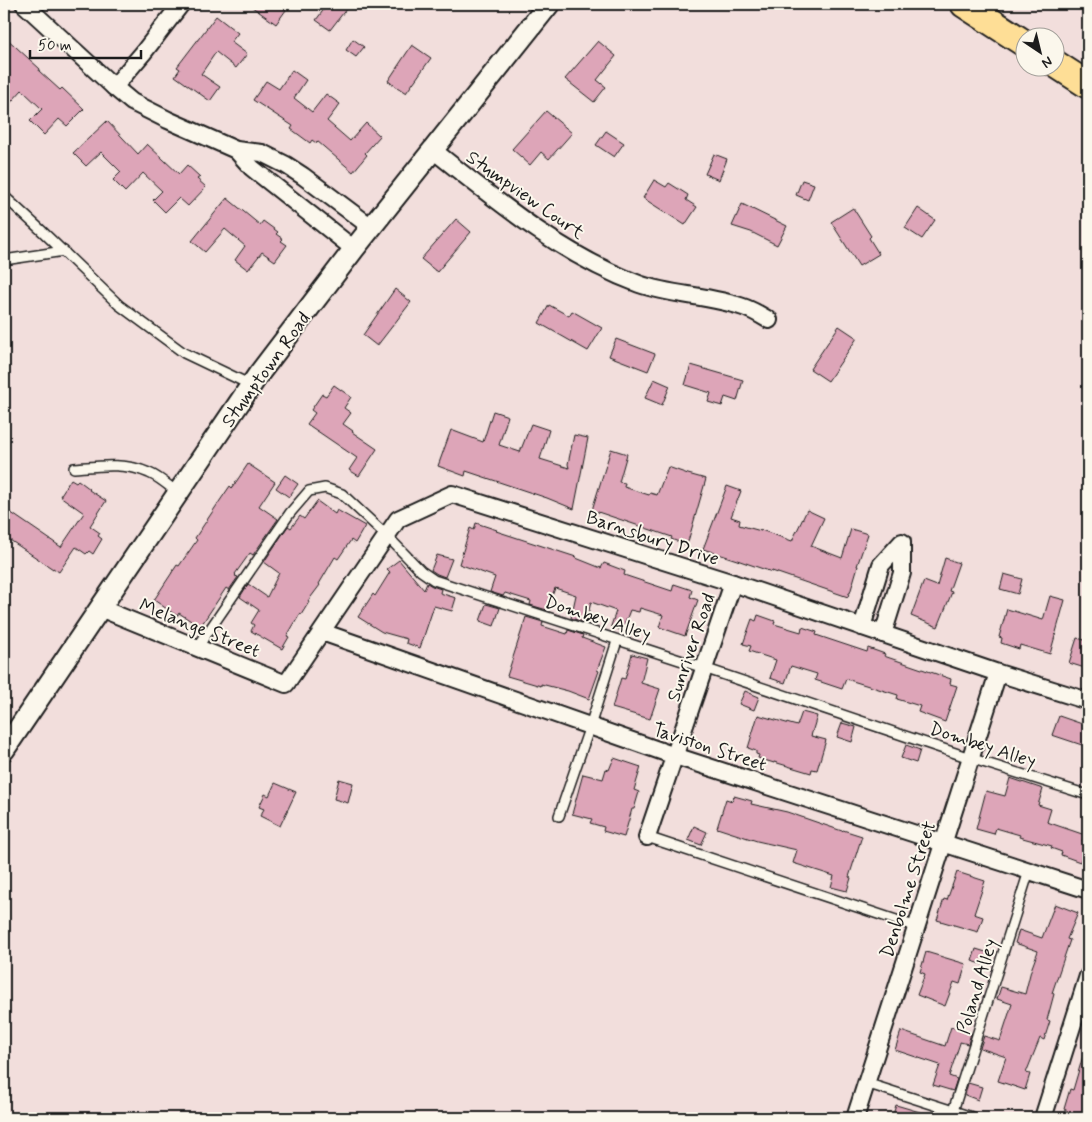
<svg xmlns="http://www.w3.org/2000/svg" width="1092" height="1122" viewBox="0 0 1092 1122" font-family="Mynerve,sans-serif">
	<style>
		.building { fill: #dda5b8; stroke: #1c1c1c }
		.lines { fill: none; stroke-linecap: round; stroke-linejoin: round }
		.service-casing { stroke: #1c1c1c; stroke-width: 12 }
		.minor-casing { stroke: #1c1c1c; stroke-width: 20 }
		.tertiary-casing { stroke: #1c1c1c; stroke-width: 24 }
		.primary-casing { stroke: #1c1c1c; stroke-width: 30 }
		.service { stroke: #fbf7ec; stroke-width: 9 }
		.minor { stroke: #fbf7ec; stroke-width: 16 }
		.tertiary { stroke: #fbf7ec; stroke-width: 20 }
		.primary { stroke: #fede96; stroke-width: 26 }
		.labels { text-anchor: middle; stroke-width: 4; stroke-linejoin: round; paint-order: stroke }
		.street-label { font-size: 19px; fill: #1c1c1c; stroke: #fbf7ec }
	</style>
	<rect width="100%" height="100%" fill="#f2dedc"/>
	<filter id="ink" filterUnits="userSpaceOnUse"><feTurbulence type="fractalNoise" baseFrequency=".02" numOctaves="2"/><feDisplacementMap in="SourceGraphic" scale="10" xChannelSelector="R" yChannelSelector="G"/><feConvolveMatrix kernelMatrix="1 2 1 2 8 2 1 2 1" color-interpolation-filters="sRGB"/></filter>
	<g filter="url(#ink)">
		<g class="building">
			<polygon points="248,4 279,4 286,10 276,24"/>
			<polygon points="328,4 350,4 330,30 316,20"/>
			<polygon points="216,16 238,33 231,42 247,54 236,68 216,52 201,74 220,87 210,101 175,76 180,69 177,67"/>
			<polygon points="4,36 40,69 39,71 60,90 62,88 84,109 67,126 59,119 44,135 30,121 42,109 22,90 4,110"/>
			<polygon points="353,39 364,47 356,57 346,50"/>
			<polygon points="598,41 616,56 597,80 606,87 594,102 565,79"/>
			<polygon points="412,45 431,58 406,93 388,81"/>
			<polygon points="292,70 306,80 294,98 312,112 326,94 340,104 327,121 350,141 366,123 380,136 365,153 367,155 353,172 317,141 316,143 312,140 310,143 291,129 293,126 253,100 266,81 279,89"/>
			<polygon points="546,111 572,133 549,159 541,152 530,165 512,149"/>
			<polygon points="107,121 138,154 147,144 179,174 187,165 200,177 197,179 206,187 188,206 179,198 165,212 153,200 162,191 143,173 125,192 113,180 121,172 101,152 86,166 73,153"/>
			<polygon points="606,131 624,143 614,157 596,145"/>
			<polygon points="714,154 727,159 719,180 705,174"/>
			<polygon points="654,180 666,187 669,183 688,195 686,200 697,207 685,225 643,198"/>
			<polygon points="802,180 814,184 808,200 796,195"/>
			<polygon points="227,198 260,225 263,221 278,232 276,234 283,239 281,241 287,245 275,261 262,252 248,270 235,260 245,246 225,229 205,252 192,241"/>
			<polygon points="742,204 787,226 777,245 751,232 732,226"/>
			<polygon points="853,208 871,236 869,238 879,254 859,266 831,222"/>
			<polygon points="918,208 935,220 922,239 905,228"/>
			<polygon points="456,219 471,232 437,272 421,259"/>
			<polygon points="395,289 411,302 377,346 363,335"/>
			<polygon points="549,305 569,316 572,311 602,328 588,351 539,323"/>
			<polygon points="839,326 857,338 828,381 810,369"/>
			<polygon points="616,339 655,354 648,371 609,356"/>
			<polygon points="691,365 743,380 737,401 725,397 722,406 708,402 711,393 685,385"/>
			<polygon points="654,379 670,386 662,405 645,398"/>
			<polygon points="334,385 351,397 344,408 351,413 343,424 353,431 352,432 377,449 359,476 349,470 357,458 307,424 315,413 311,410 322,394 326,396"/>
			<polygon points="493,411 508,416 499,445 520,452 531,424 549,430 540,459 569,468 568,464 574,435 588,438 574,509 547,498 466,471 465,476 438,466 451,430 483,442"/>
			<polygon points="611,449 627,454 619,482 625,483 624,487 649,495 650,493 657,495 668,467 688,474 706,479 687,545 671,539 672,537 592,510"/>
			<polygon points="248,464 275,482 259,506 278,519 253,555 250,553 235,574 236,575 235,576 238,577 229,590 226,588 200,627 179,613 177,616 154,600 177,565 179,566 197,540 195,538 217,505 230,486 232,488"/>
			<polygon points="285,475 298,484 289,497 276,488"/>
			<polygon points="71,479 76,482 78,480 90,489 89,490 106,501 90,526 100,533 98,536 102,539 93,554 89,551 86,554 76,547 59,572 53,568 53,569 4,536 4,508 61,547 84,513 60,496"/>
			<polygon points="727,486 741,491 731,517 740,520 739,525 761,531 761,530 792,541 807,510 824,518 811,546 842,558 851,529 868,534 857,566 858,566 850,593 849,593 848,597 772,571 772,572 737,560 703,549"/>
			<polygon points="317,501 335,514 337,510 365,526 355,543 351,540 338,559 335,557 319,584 320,585 308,601 309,602 301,615 300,614 287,636 289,637 282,649 251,631 254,625 251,623 259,610 240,597 248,584 267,597 279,573 264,562 288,526 291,528 300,516 304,519"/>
			<polygon points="476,523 497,530 496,531 576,557 576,558 601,568 604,563 625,571 624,575 672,591 674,584 692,590 690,597 698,600 685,636 659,627 663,615 640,608 639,612 630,610 622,631 611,626 616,611 591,602 586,623 571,618 576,595 555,588 547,610 530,605 531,601 505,593 503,596 490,592 495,577 459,564 470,528 474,530"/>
			<polygon points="437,555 452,559 445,577 437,574 431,570"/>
			<polygon points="945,558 959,563 949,591 952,592 938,627 911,616 924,581 937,586"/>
			<polygon points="399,560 424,590 427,583 432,586 441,589 440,593 456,598 452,611 434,606 420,648 406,643 407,639 382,632 358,617 373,594 375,596 390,572 387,569"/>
			<polygon points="1004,574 1022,579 1018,594 1000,589"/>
			<polygon points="1050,596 1065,600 1050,654 1020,645 1019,649 1001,643 1002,638 999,637 1007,609 1043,620"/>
			<polygon points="486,604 500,608 494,626 480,621"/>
			<polygon points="758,615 775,621 774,624 801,632 802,627 817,632 816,635 867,652 868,648 885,654 884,656 951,679 950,684 957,686 945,722 918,712 920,706 897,699 898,695 846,679 842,689 815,680 817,674 791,666 785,683 770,678 776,660 749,651 751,646 743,644 752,619 756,621"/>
			<polygon points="526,617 543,622 542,626 567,634 568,630 583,635 582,638 606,647 597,670 599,671 589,699 568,691 541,684 541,686 507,676"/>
			<polygon points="1077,638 1088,641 1088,669 1069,663"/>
			<polygon points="632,654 647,658 641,683 660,689 650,719 612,708 621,678 625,679"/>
			<polygon points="745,691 759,697 754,710 739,704"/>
			<polygon points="802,712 817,716 811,736 826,740 817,770 812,769 811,773 774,762 774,763 758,758 759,755 756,754 756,751 748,748 758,715 797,726"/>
			<polygon points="1059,716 1088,726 1088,747 1052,735"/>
			<polygon points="842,723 856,727 852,742 837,737"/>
			<polygon points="906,745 920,750 916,763 901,758"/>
			<polygon points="614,758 641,767 634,790 639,792 634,809 632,809 624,837 603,831 604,827 590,823 592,819 572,814 583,774 603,779 606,769 609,770"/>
			<polygon points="1010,778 1043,789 1038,805 1051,809 1047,822 1085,835 1082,841 1087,843 1080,862 1061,855 1062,852 1051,848 1052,846 1019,837 1020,835 996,828 994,834 976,829 986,791 1005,796"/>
			<polygon points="339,779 353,783 348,803 334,799"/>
			<polygon points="275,783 296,792 280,826 260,816 264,809 259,807 265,794 269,796"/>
			<polygon points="734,796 752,801 751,804 787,812 842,831 843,830 862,836 849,877 851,878 847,891 831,887 834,876 793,863 797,850 757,841 717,828 726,799 732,801"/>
			<polygon points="694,826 707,832 701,845 688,840"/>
			<polygon points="957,872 985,881 974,914 983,917 978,932 937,920 944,899 947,900"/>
			<polygon points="1055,904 1078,913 1067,939 1070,940 1052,993 1054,994 1047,1020 1050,1021 1044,1040 1040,1038 1026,1073 1030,1074 1025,1090 998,1081 1006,1057 980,1048 984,1036 1000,1041 1012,1004 997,999 1001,987 1025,994 1031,970 1038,951 1015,943 1019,930 1042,938"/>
			<polygon points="976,949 989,953 985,965 972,961"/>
			<polygon points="926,952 966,964 960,984 954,982 945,1006 917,995 925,974 920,972"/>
			<polygon points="951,1027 971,1033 968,1044 960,1042 960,1043 949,1076 957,1079 953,1091 933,1085 940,1065 895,1050 901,1031 945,1046"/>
			<polygon points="1085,1049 1088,1049 1088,1118 1065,1118 1068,1111 1064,1109 1070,1089 1073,1090"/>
			<polygon points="968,1083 982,1087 978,1100 965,1095"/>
			<polygon points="896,1105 930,1115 929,1118 892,1118"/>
		</g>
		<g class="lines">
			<g class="service-casing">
				<g id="service">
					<polyline points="4,196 42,231 119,305 184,353 251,385"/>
					<polyline points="4,260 64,251"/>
					<path d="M74,468C99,466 125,462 149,473C159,477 169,486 178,493"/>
					<polyline points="197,648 290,513 309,491 325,488 342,494 387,536 421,571 434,580 704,668 970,758 1088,795"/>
					<polyline points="559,816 590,726 617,641"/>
					<polyline points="647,837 917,927"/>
					<polyline points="866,1083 975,1118"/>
					<polyline points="953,1111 1029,871"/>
				</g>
			</g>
			<g class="minor-casing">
				<g id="minor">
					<polyline points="24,4 114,87 132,102 168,120 236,150 262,153 286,165 303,176 371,227"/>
					<polyline points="114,87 143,53 181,4"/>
					<polyline points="236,150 252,168 354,249"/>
					<path d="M433,150C497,201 561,255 639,284C673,296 711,295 746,308C754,311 762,316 769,320"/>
					<polyline points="100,608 286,684 398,519 452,494 733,583 998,673 1088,701"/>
					<polyline points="862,627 881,565 902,542 902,573 883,634"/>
					<polyline points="322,632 675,756 1088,890"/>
					<polyline points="647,837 733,583"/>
					<polyline points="855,1118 998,673"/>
					<polyline points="1043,1118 1088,976"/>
				</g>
			</g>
			<g class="tertiary-casing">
				<polyline id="tertiary" points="4,750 258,375 354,249 549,4"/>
			</g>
			<g class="primary-casing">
				<g id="primary">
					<polyline points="964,4 1024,43"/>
					<polyline points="1054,63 1088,85"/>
				</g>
			</g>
			<use href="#service" class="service"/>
			<use href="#minor" class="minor"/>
			<use href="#tertiary" class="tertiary"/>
			<use href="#primary" class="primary"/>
		</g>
	</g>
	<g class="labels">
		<g class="street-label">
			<text transform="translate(526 194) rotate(35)" y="7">Stumpview Court</text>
			<text transform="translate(265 369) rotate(-54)" y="7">Stumptown Road</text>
			<text transform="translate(653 537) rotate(18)" y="7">Barnsbury Drive</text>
			<text transform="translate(598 617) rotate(18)" y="7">Dombey Alley</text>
			<text transform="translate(200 627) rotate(22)" y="7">Melange Street</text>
			<text transform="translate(690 647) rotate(-71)" y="7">Sunriver Road</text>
			<text transform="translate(983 744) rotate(18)" y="7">Dombey Alley</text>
			<text transform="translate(710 746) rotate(18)" y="7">Taviston Street</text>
			<text transform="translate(907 889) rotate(-72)" y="7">Denbolme Street</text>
			<text transform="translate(976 986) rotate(-73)" y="7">Poland Alley</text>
		</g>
	</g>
	<rect width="1092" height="1122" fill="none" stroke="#fbf7ec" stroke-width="20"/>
	<rect x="10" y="10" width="1072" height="1102" fill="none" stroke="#1c1c1c" stroke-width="2" filter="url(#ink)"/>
	<g transform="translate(1040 52) rotate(145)"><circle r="24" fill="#fbf7ec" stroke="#a29f99"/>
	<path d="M0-4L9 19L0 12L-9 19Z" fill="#1c1c1c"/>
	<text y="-8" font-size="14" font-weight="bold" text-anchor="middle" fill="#1c1c1c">N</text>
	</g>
	<path d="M30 50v8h111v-8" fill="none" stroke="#1c1c1c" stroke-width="2.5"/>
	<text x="38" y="50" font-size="15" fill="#1c1c1c" stroke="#fbf7ec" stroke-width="4" paint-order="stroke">50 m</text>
</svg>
